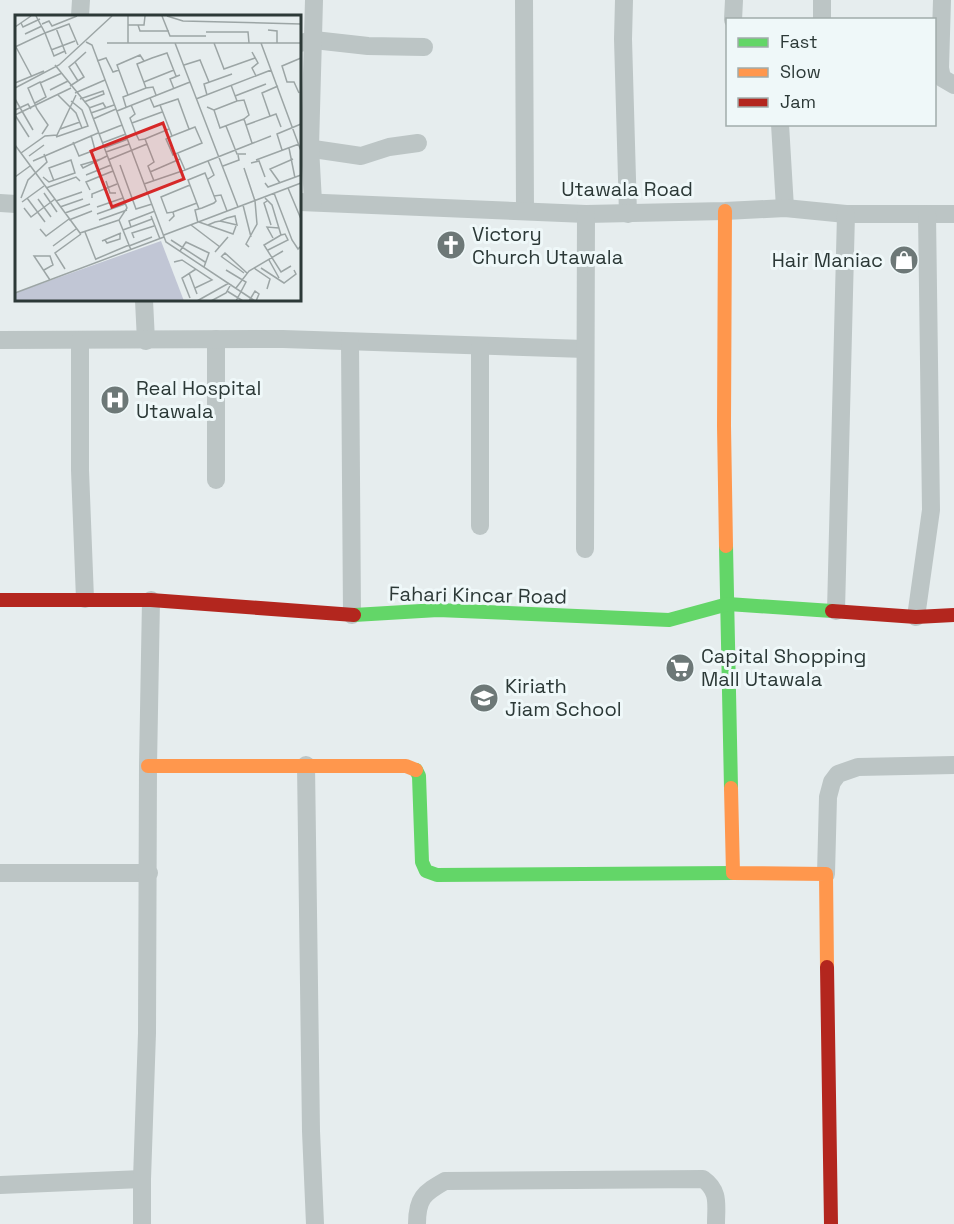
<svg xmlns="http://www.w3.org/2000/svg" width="954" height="1224" viewBox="0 0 954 1224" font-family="'Space Grotesk',sans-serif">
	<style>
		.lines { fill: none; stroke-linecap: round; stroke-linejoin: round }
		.street { stroke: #bcc5c5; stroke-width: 18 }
		.fast { stroke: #63d668; stroke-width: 14 }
		.slow { stroke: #ff974d; stroke-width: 14 }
		.jam { stroke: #b3261e; stroke-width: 14 }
		.labels { text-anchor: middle; stroke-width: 6; stroke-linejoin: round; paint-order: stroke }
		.street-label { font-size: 20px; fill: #2c3937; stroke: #eff8f9 }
		.poi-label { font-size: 20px; fill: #2c3937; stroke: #eff8f9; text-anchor: start }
		.inset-road { fill: none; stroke: #9ca5a5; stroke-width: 1.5 }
		.view { fill: #d62828; fill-opacity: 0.15; stroke: #d62828; stroke-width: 3 }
		.inset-edge { fill: none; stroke: #2c3937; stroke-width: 3 }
	</style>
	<rect width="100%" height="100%" fill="#e6edee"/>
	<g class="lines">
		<g class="street">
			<polyline points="524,0 525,210"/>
			<polyline points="624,0 623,39 628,214"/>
			<polyline points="942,0 940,68 942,78 954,85"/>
			<polyline points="80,16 81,0"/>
			<polyline points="733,20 734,0"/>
			<polyline points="822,20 822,0"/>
			<polyline points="300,43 314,40 368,46 424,47"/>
			<polyline points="780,124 785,208"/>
			<polyline points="300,147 361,156 389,147 418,143"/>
			<polyline points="300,202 586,214 725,211 785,208 846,214 954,214"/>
			<polyline points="313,202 310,147 314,0"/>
			<polyline points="0,203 16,204"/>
			<polyline points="144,300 146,341"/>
			<polyline points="216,339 216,480"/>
			<polyline points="0,340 283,339 585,349"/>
			<polyline points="80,340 80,470 85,599"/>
			<polyline points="350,342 352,615"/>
			<polyline points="480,526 480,346"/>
			<polyline points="585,549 586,214"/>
			<polyline points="836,611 846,214"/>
			<polyline points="916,617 931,510 927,214"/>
			<polyline points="306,765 311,1131 315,1224"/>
			<polyline points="0,873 149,873"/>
			<polyline points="826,874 828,797 832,782 838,774 858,767 954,765"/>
			<polyline points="0,1185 142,1179"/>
			<polyline points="142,1224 142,1179 147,1033 148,766 151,600"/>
			<path d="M417,1224C417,1198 424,1193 445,1181L703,1179C720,1191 716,1205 716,1224"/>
		</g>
		<g class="fast">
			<polyline points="726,546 731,788"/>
			<polyline points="354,615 438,610 669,620 728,604 832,611"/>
			<polyline points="416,770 419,776 422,862 426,871 437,875 733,873"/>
		</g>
		<g class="slow">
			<polyline points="725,211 724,426 726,546"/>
			<polyline points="148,766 406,766 416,770"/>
			<polyline points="731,788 733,873 826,874 827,967"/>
		</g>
		<g class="jam">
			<polyline points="0,600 151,600 354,615"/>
			<polyline points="832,611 916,617 954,615"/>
			<polyline points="827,967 831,1224"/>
		</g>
	</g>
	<defs>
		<g id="church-disc" transform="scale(1.5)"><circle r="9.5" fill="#6d7877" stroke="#eff8f9"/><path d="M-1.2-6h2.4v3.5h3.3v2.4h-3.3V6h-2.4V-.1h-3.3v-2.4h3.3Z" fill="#fff"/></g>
		<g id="shop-disc" transform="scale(1.5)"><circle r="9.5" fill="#6d7877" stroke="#eff8f9"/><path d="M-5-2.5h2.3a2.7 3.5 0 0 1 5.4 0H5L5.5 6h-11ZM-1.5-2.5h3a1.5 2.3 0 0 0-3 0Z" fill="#fff"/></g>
		<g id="hospital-disc" transform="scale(1.5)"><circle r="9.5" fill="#6d7877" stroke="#eff8f9"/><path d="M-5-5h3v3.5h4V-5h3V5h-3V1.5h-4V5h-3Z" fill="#fff"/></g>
		<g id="supermarket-disc" transform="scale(1.5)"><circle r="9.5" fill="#6d7877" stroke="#eff8f9"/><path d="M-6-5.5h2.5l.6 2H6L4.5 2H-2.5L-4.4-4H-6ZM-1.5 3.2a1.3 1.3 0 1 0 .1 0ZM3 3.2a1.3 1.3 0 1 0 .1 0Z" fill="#fff"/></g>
		<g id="school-disc" transform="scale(1.5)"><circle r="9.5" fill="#6d7877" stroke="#eff8f9"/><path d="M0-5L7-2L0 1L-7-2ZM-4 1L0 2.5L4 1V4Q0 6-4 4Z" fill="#fff"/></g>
	</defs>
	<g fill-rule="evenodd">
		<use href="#church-disc" x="451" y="245"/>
		<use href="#shop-disc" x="904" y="260"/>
		<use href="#hospital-disc" x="115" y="400"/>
		<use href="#supermarket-disc" x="680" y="668"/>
		<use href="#school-disc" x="484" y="698"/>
	</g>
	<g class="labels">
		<g class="street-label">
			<text x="627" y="196">Utawala Road</text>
			<text transform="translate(478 595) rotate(1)" y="7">Fahari Kincar Road</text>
		</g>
		<g class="poi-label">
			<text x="472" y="241">Victory<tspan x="472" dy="23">Church Utawala</tspan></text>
			<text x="883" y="267" text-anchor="end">Hair Maniac</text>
			<text x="136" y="395">Real Hospital<tspan x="136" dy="23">Utawala</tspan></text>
			<text x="701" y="663">Capital Shopping<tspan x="701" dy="23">Mall Utawala</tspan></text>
			<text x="505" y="693">Kiriath<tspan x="505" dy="23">Jiam School</tspan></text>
		</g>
	</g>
	<g transform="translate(15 15)">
		<rect width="286" height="286" fill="#e6edee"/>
		<path d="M146,226L169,286H0V278Z" fill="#c1c6d5"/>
		<path class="inset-road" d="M113,1V28M147,1L155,21H191M152,1L168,6L286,9M6,8L8,12L25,4M27,9L34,6L37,11L62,1M113,10H129L130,1M123,10L125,16H154M0,12L16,1M41,13L51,39M253,15L262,16V28M191,17H233L234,28M10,19L27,11M71,27L77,30L151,227L240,286M92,28H286M160,28L223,192M199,28L209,54L240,43M246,28L286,136M0,32L30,18L21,1M1,32L17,62M36,35L60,26M50,36L39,41L30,18L54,9L63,30M237,37L243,48L237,53L241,61M82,46L91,43L98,57L104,55M60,47L54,52L63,66M40,50L74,92L112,193L104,205L116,235M169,50L185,45L194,67M129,67L159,55M0,68L29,56M25,68L47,58M216,70L222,86L229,85L234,100L229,104L231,110M55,71L69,62L60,47L71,37M0,73L44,50L97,1M131,73L122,49L137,43L152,38L161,61M159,74L155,64L165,60M35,75L53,66M60,78L90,65M284,78L279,67H272L267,51L286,43M43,80L61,98L67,113M113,80L102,50L125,40L129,46M192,80L189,69L217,59M220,81L251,69M135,83L139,92L163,84L174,114M0,84L18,115M65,84L88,76L89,79L69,87M181,84L256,55M20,88L31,82L25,67L13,73L22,94L33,110L27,119M116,90L120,99L115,103L121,119L124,125L130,124M145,90L157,121L180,112L187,128L158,140L151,124L157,121M111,92L108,82L131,73L138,72L141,80M192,92L199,95L205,113L229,104M74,93L88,88L91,93M0,95L13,89L16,94M199,95L222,86M102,96L175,67M76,98L99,90M0,100L56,73M0,100L14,122M255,101L247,78L263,71M78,104L101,94M117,108L147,97M211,111L222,139H231M45,114L65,107M84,119L107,110M41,122L73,111L67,95L56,86M58,127L64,141L80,135L76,120M87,128L111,119M237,128L231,110L261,99L266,112M132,129L139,147L133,151L139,166M0,130L65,218L104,205M89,133L113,124M274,133L280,163M267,135L262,119L286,109M91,137L114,129M6,138L30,121L42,120L61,80M14,141L29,130M86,144L66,150L68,153L92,141M93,145L132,129L130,124L154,114M241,145L284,129M18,146L83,118M193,146L199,160L193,164M236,148L244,146L250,162M105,150L121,194L137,189M208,151L224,145L223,140M229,153L240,186L242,209L231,229L234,232M170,155L256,121M135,157L165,144M71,160L96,150M0,162L15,151M28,162L34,167L54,160L60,158L56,145L34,153L39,166M91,166L95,178H101M250,168L253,172L286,160M265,168L255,154L278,144M129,169L170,155L163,139M31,173L61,162L65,166M273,173L286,204M75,175L71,167L98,156M29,178L42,197M259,178L277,225L283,234L286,231M199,181L206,180L212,196M6,183L13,165L32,147L29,139M12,183L30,207M77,183V179L102,169M250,183L257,190L266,220L270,219L273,225L253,235M23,184L36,202M41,186L67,177M252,186L249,188L256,210M7,187L29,171M228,190L236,222M45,192L68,184M82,192L108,183M9,193L16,202L40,184M158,197L182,188M50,198L75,189M82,199L110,189M136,201L145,224M54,205L77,196M84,205L112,195M154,206L159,201L158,197L152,198L146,182L175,170M184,207L218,219L221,211M183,208L180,195L187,193L199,188L201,186L190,158L173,165L184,194M176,210L205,232M193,210L200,207L205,206L212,203L220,201L222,210L205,206M116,212L114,206L140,196M25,214L31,221L54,204M108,215L137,204M70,217L81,245M149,220L286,168M266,220L249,230L266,257L276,251M119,223L117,218L139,211M258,223L252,212L264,213M90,225L92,228L105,224V219M156,225L190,247M87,226L106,218M38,231L61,214M114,231L137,222M165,236L171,227L194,238L189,252M200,237L213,222M206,242L210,238L232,258M207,242L229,258M81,244L114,230M254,245L264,263M159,247L167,245L197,265L180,273M239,253L255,264L252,274M246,253L269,268L281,259L279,255M50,254L40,238L66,219M29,255L38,250L35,241H19L35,265M211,255L231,267L221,286M174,258L182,279M221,273L234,256L268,236M212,276L228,286M0,278L149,222M175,283L167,263L181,254M182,286L214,268M196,286L211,278L216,269M234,286L240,276L244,279L241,286"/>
		<path class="view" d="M148,108L169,164L97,192L76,136Z"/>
		<rect width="286" height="286" class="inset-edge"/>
	</g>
	<rect x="726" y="18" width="210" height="108" fill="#eff8f9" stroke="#a1acab" stroke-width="1.5"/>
	<rect x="738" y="38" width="30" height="9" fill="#63d668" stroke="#a1acab" stroke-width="1.5"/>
	<text x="780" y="48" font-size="18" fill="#2c3937">Fast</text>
	<rect x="738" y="68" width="30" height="9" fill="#ff974d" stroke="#a1acab" stroke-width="1.5"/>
	<text x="780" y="78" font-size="18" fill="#2c3937">Slow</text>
	<rect x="738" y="98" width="30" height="9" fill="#b3261e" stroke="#a1acab" stroke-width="1.5"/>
	<text x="780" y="108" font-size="18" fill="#2c3937">Jam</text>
</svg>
